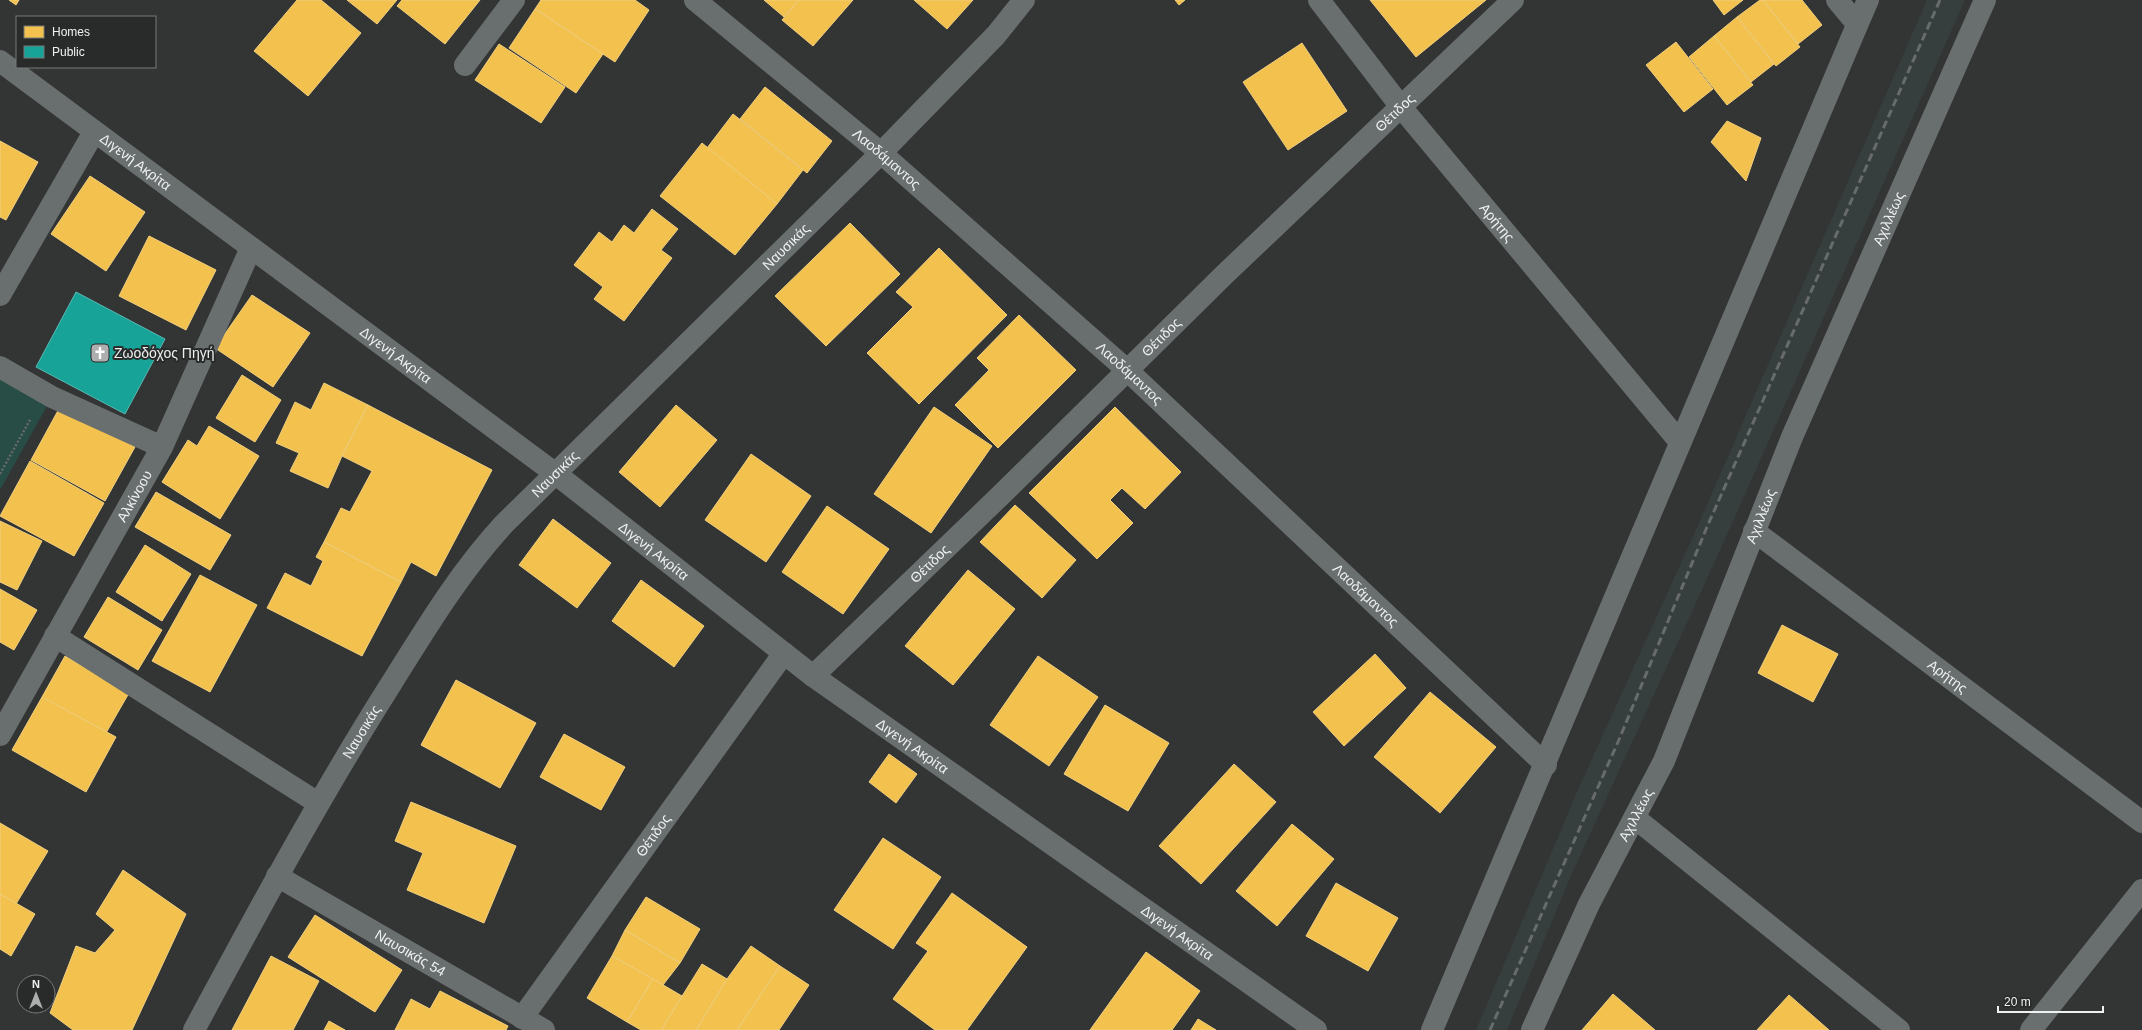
<svg xmlns="http://www.w3.org/2000/svg" width="2142" height="1030" viewBox="0 0 2142 1030" font-family="Arial,sans-serif">
	<style>
		.built { fill: #363f3e }
		.green { fill: #284d47 }
		.homes { fill: #f2c14e; stroke: #f1cf7f }
		.public { fill: #17a398; stroke: #58bab3 }
		.lines { fill: none; stroke-linecap: round; stroke-linejoin: round }
		.path { stroke: #686b6a; stroke-width: 2.5; stroke-dasharray: 2 2; stroke-linecap: butt }
		.minor { stroke: #696f6e; stroke-width: 22 }
		.rail { stroke: #676b6a; stroke-width: 3; stroke-dasharray: 8 4; stroke-linecap: butt }
		.labels { text-anchor: middle; stroke-width: 4; stroke-linejoin: round; paint-order: stroke }
		.street-label { font-size: 14px; fill: #eff1f1; stroke: #282b2a }
		.poi-label { font-size: 14px; fill: #eff1f1; stroke: #282b2a; text-anchor: start }
	</style>
	<rect width="100%" height="100%" fill="#333434"/>
	<polygon class="built" points="1927,0 1965,0 1718,555 1570,878 1507,1030 1476,1030 1580,785 1695,532"/>
	<polygon class="green" points="0,367 52,397 0,490"/>
	<g class="homes">
		<polygon points="9,0 19,0 16,5"/>
		<polygon points="297,0 321,0 361,33 308,96 254,51"/>
		<polygon points="347,0 397,0 377,24"/>
		<polygon points="402,0 480,0 445,44 397,6"/>
		<polygon points="541,0 635,0 649,10 615,62 535,9"/>
		<polygon points="764,0 799,0 784,17"/>
		<polygon points="799,0 853,0 813,46 782,20"/>
		<polygon points="914,0 973,0 947,29"/>
		<polygon points="1175,0 1185,0 1179,5"/>
		<polygon points="1370,0 1486,0 1416,57"/>
		<polygon points="1713,0 1743,0 1724,15"/>
		<polygon points="1760,0 1763,0 1800,47 1776,66 1737,17"/>
		<polygon points="1763,0 1802,0 1822,25 1798,44"/>
		<polygon points="535,9 603,54 576,93 509,48"/>
		<polygon points="1737,17 1774,64 1751,82 1714,36"/>
		<polygon points="1714,36 1753,85 1727,105 1689,57"/>
		<polygon points="1676,42 1713,89 1684,112 1646,65"/>
		<polygon points="1302,43 1347,111 1288,150 1243,82"/>
		<polygon points="499,44 565,87 541,123 475,80"/>
		<polygon points="765,87 832,141 807,173 740,119"/>
		<polygon points="733,114 803,170 777,204 707,148"/>
		<polygon points="1727,121 1761,138 1746,181 1711,142"/>
		<polygon points="0,141 38,162 6,220 0,217"/>
		<polygon points="702,143 777,204 735,255 660,196"/>
		<polygon points="90,176 145,212 106,271 51,234"/>
		<polygon points="652,209 678,229 661,250 672,258 624,321 594,299 603,287 574,265 599,232 612,242 624,225 634,233"/>
		<polygon points="850,223 900,274 826,346 775,296"/>
		<polygon points="149,236 216,270 186,330 119,296"/>
		<polygon points="939,248 1007,315 919,404 867,353 913,307 896,292"/>
		<polygon points="252,295 310,333 273,387 215,348"/>
		<polygon points="1019,315 1076,370 998,448 955,405 989,370 977,358"/>
		<polygon points="242,375 281,400 255,442 216,418"/>
		<polygon points="324,383 368,405 342,456 328,488 290,471 299,453 276,443 295,402 311,410"/>
		<polygon points="61,405 135,447 105,501 31,460"/>
		<polygon points="368,405 492,470 436,576 411,562 401,582 324,542 341,508 350,512 372,471 342,456"/>
		<polygon points="676,405 717,440 660,507 619,472"/>
		<polygon points="934,407 992,446 931,533 874,494"/>
		<polygon points="1115,407 1181,472 1145,509 1122,488 1110,500 1133,523 1097,559 1029,493"/>
		<polygon points="209,426 259,456 220,519 162,482 188,440 197,446"/>
		<polygon points="751,454 811,496 766,562 705,520"/>
		<polygon points="30,461 104,503 74,556 0,516"/>
		<polygon points="156,492 231,535 210,570 135,527"/>
		<polygon points="1015,505 1076,560 1042,598 980,542"/>
		<polygon points="827,506 889,549 843,614 782,572"/>
		<polygon points="553,519 611,563 577,608 519,565"/>
		<polygon points="0,521 42,541 17,590 0,582"/>
		<polygon points="324,542 401,582 362,656 267,608 285,573 311,586 323,561 316,557"/>
		<polygon points="145,545 191,574 162,621 116,592"/>
		<polygon points="968,570 1015,609 953,685 905,646"/>
		<polygon points="200,575 257,605 210,692 152,661"/>
		<polygon points="641,580 704,626 674,667 612,621"/>
		<polygon points="0,589 37,610 14,650 0,642"/>
		<polygon points="108,597 162,630 138,670 84,637"/>
		<polygon points="1782,625 1838,654 1813,702 1758,673"/>
		<polygon points="1375,654 1406,688 1344,746 1313,712"/>
		<polygon points="65,656 129,693 106,733 42,697"/>
		<polygon points="1038,656 1098,697 1049,766 990,725"/>
		<polygon points="456,680 536,723 500,788 421,745"/>
		<polygon points="1430,692 1496,747 1440,813 1374,757"/>
		<polygon points="42,697 116,737 86,792 12,750"/>
		<polygon points="1105,705 1169,743 1128,811 1064,774"/>
		<polygon points="564,734 625,767 601,810 540,777"/>
		<polygon points="889,754 917,774 896,803 869,782"/>
		<polygon points="1234,764 1276,802 1201,884 1159,846"/>
		<polygon points="411,802 516,846 484,923 407,890 423,853 395,841"/>
		<polygon points="0,823 48,851 16,904 0,894"/>
		<polygon points="1292,824 1334,859 1277,926 1236,891"/>
		<polygon points="883,838 941,877 893,949 834,910"/>
		<polygon points="123,870 186,914 132,1030 73,1030 50,1013 76,946 95,953 115,930 96,914"/>
		<polygon points="1336,883 1398,918 1368,971 1306,936"/>
		<polygon points="952,893 1027,947 967,1030 935,1030 893,999 928,951 916,943"/>
		<polygon points="0,894 35,914 11,956 0,949"/>
		<polygon points="646,897 700,929 680,963 625,930"/>
		<polygon points="315,915 402,970 375,1012 288,957"/>
		<polygon points="625,930 680,963 663,985 612,956"/>
		<polygon points="751,946 780,966 737,1030 696,1030 727,979"/>
		<polygon points="1146,952 1200,991 1172,1030 1090,1030"/>
		<polygon points="271,956 319,981 293,1030 232,1030"/>
		<polygon points="612,956 653,979 627,1022 587,998"/>
		<polygon points="702,964 727,979 696,1030 661,1030"/>
		<polygon points="780,966 809,985 779,1030 737,1030"/>
		<polygon points="653,979 682,996 661,1030 641,1030 627,1022"/>
		<polygon points="440,991 508,1026 506,1030 395,1030 411,999 430,1009"/>
		<polygon points="1613,994 1655,1030 1582,1030"/>
		<polygon points="1789,995 1829,1030 1757,1030"/>
		<polygon points="1198,1019 1216,1030 1191,1030"/>
		<polygon points="329,1021 345,1030 324,1030"/>
	</g>
	<polygon class="public" points="76,292 165,339 125,414 36,367"/>
	<g class="lines">
		<polyline class="path" points="0,474 31,418"/>
		<g class="minor">
			<path id="s1" d="M695,0L881,153L1127,370L1546,765"/>
			<path id="s2" d="M1319,0L1401,107L1679,441"/>
			<polyline points="1837,0 1857,24"/>
			<path id="s3" d="M0,61L556,474L813,676L1316,1030"/>
			<polyline points="465,65 514,0"/>
			<polyline points="0,295 94,132"/>
			<polyline points="0,367 52,397 162,447"/>
			<path id="s4" d="M1754,531L2142,822"/>
			<polyline points="55,636 318,803"/>
			<path id="s5" d="M813,676L1002,494L1224,275L1513,0"/>
			<path id="s6" d="M0,735L162,447L251,248"/>
			<polyline points="1635,818 1899,1030"/>
			<path id="s7" d="M277,876L544,1030"/>
			<path id="s8" d="M522,1018L784,653"/>
			<path id="s9" d="M194,1030C257,913 320,796 391,684C426,628 459,573 504,524L881,153L996,35L1024,0"/>
			<path d="M1432,1030C1579,687 1720,342 1868,0"/>
			<path id="s10" d="M1532,1030L1589,904L1664,761L1792,437L1985,0"/>
			<polyline points="2031,1030 2142,890"/>
		</g>
		<polyline class="rail" points="1490,1030 1618,742 1707,527 1940,0"/>
	</g>
	<defs>
		<g id="church-square" transform="scale(1)"><rect x="-9" y="-9" width="18" height="18" rx="4" fill="#adafaf" stroke="#282b2a"/><path d="M-1.2-6h2.4v3.5h3.3v2.4h-3.3V6h-2.4V-.1h-3.3v-2.4h3.3Z" fill="#fff"/></g>
	</defs>
	<g fill-rule="evenodd">
		<use href="#church-square" x="100" y="353"/>
	</g>
	<g class="labels">
		<g class="street-label">
			<text dy="5" stroke="none"><textPath href="#s5" startOffset="810">Θέτιδος</textPath></text>
			<text dy="5" stroke="none"><textPath href="#s1" startOffset="249">Λαοδάμαντος</textPath></text>
			<text dy="5" stroke="none"><textPath href="#s3" startOffset="169">Διγενή Ακρίτα</textPath></text>
			<text dy="5" stroke="none"><textPath href="#s10" startOffset="887">Αχιλλέως</textPath></text>
			<text dy="5" stroke="none"><textPath href="#s2" startOffset="285">Αρήτης</textPath></text>
			<text dy="5" stroke="none"><textPath href="#s9" startOffset="990">Ναυσικάς</textPath></text>
			<text dy="5" stroke="none"><textPath href="#s5" startOffset="486">Θέτιδος</textPath></text>
			<text dy="5" stroke="none"><textPath href="#s3" startOffset="493">Διγενή Ακρίτα</textPath></text>
			<text dy="5" stroke="none"><textPath href="#s1" startOffset="573">Λαοδάμαντος</textPath></text>
			<text dy="5" stroke="none"><textPath href="#s9" startOffset="666">Ναυσικάς</textPath></text>
			<text dy="5" stroke="none"><textPath href="#s6" startOffset="274">Αλκίνοου</textPath></text>
			<text dy="5" stroke="none"><textPath href="#s10" startOffset="563">Αχιλλέως</textPath></text>
			<text dy="5" stroke="none"><textPath href="#s3" startOffset="817">Διγενή Ακρίτα</textPath></text>
			<text dy="5" stroke="none"><textPath href="#s5" startOffset="162">Θέτιδος</textPath></text>
			<text dy="5" stroke="none"><textPath href="#s1" startOffset="897">Λαοδάμαντος</textPath></text>
			<text dy="5" stroke="none"><textPath href="#s4" startOffset="242">Αρήτης</textPath></text>
			<text dy="5" stroke="none"><textPath href="#s9" startOffset="342">Ναυσικάς</textPath></text>
			<text dy="5" stroke="none"><textPath href="#s3" startOffset="1141">Διγενή Ακρίτα</textPath></text>
			<text dy="5" stroke="none"><textPath href="#s10" startOffset="239">Αχιλλέως</textPath></text>
			<text dy="5" stroke="none"><textPath href="#s8" startOffset="225">Θέτιδος</textPath></text>
			<text dy="5" stroke="none"><textPath href="#s3" startOffset="1465">Διγενή Ακρίτα</textPath></text>
			<text dy="5" stroke="none"><textPath href="#s7" startOffset="154">Ναυσικάς 54</textPath></text>
		</g>
		<g class="poi-label">
			<text x="114" y="358">Ζωοδόχος Πηγή</text>
		</g>
	</g>
	<rect x="16" y="16" width="140" height="52" fill="#282b2a" stroke="#787a7a"/>
	<rect x="24" y="26" width="20" height="12" fill="#f2c14e" stroke="#787a7a"/>
	<text x="52" y="36" font-size="12" fill="#eff1f1">Homes</text>
	<rect x="24" y="46" width="20" height="12" fill="#17a398" stroke="#787a7a"/>
	<text x="52" y="56" font-size="12" fill="#eff1f1">Public</text>
	<g transform="translate(36 994)"><circle r="19" fill="#282b2a" stroke="#787a7a"/>
	<path d="M0-3L7 15L0 10L-7 15Z" fill="#adafaf"/>
	<text y="-6" font-size="11" font-weight="bold" text-anchor="middle" fill="#eff1f1">N</text>
	</g>
	<path d="M1998 1006v6h105v-6" fill="none" stroke="#eff1f1" stroke-width="2"/>
	<text x="2004" y="1006" font-size="12" fill="#eff1f1" stroke="#282b2a" stroke-width="3" paint-order="stroke">20 m</text>
</svg>
